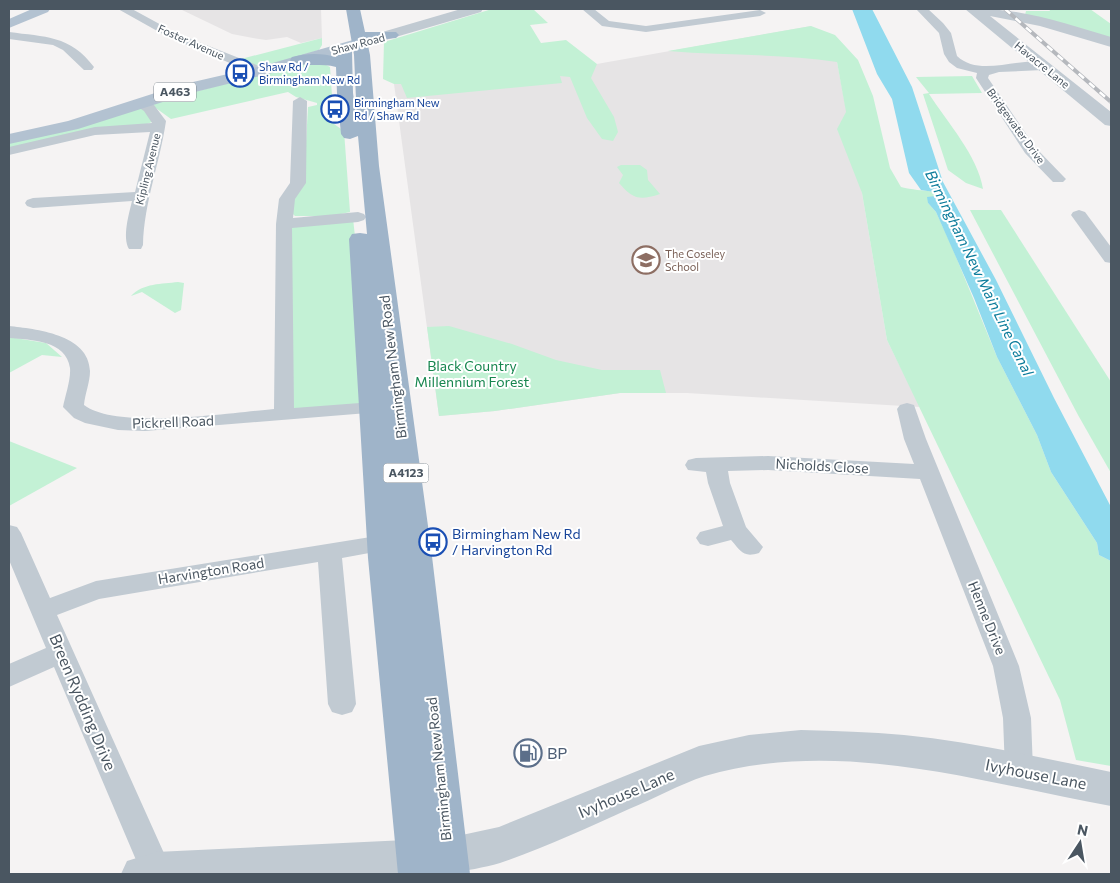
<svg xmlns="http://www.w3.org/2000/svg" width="1120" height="883" viewBox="0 0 1120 883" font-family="Commissioner,sans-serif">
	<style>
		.education { fill: #e6e4e5 }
		.green { fill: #c3f1d5 }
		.water { fill: #90daee }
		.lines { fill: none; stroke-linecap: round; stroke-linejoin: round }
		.minor { fill: #c1cad2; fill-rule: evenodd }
		.tertiary { fill: #c1cad2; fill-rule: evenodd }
		.primary { fill: #b3c2d1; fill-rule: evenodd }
		.trunk { fill: #9fb4c9; fill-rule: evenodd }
		.rail-casing { stroke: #b5b8bd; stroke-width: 4 }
		.rail { stroke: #fff; stroke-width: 2.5; stroke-dasharray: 7; stroke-linecap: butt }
		.labels { text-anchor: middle; stroke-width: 4; stroke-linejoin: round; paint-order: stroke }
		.far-street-label { font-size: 11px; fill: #4a5661; stroke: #fff }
		.far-transit-label { font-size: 11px; fill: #164399; stroke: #fff; text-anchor: start }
		.far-education-label { font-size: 11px; fill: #785e54; stroke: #fff; text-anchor: start }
		.shield { fill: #fff; stroke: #808990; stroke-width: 1 }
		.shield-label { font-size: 12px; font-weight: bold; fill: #4a5661 }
		.park-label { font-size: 14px; fill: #17864f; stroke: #fff }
		.street-label { font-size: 14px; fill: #4a5661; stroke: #fff }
		.transit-label { font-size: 14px; fill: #164399; stroke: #fff; text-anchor: start }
		.water-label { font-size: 15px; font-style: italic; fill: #0c7c9b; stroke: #fff }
		.near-street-label { font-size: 16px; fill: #4a5661; stroke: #fff }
		.near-service-label { font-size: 16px; fill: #4e5e75; stroke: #fff; text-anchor: start }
	</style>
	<rect width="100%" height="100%" fill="#f5f3f3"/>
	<g class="education">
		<polygon points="180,9 321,9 322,38 301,43 287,37 266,40 253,38 232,34"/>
		<polygon points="811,26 837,62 862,193 887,340 920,407 687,393 620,393 495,411 439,416 394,84 580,67"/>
	</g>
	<g class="green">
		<polygon points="492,9 533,9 548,23 530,25 541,43 566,40 597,64 591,78 614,117 618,132 613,141 602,139 587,118 570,77 560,76 562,83 407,98 401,84 394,84 383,79 384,42"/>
		<polygon points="1049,9 1090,9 1111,24 1111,39 1025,15 1026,11 1050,11"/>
		<path d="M811,26L835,35L858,60L873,96L890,168L901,187C912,190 922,190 934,192L935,196L928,203L936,212L952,247L997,357L1037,435L1051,472L1097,543L1099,555L1111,561V766L1076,760L1060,700L887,340L862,193L837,129L846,112L837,62C780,53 724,56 668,51Z"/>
		<polygon points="322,38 322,45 319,50 265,66 256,66 241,59"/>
		<polygon points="305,63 322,63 330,67 334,124 344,131 350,212 332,216 295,216 290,211 290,199 304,178 308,107 317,105 317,103 296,97 288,92 171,119 153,106 156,102"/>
		<path d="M972,76L982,93L929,94C947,122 978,156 983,189L966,183L948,170L923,94L929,93L916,77Z"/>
		<polygon points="133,109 142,109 149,113 152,122 147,124 85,131 9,148 9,143"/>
		<path d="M621,165H640L647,170L648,180L660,194C639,201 633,199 619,183L623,175L617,167Z"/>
		<polygon points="970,210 1001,210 1111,382 1111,473 1078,415"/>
		<polygon points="353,218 373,408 284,415 284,224"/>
		<path d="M178,282L184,283L181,310L175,313L142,292L131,296C143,283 162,284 178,282Z"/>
		<polygon points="449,326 512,344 556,360 602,370 660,370 666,393 620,393 495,411 439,416 427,327"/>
		<polygon points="9,337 46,343 62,357 42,355 9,373"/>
		<polygon points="9,441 77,468 9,506"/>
	</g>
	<polygon class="water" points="852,9 872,9 912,87 943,182 996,280 1054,398 1111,507 1111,561 1099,555 1097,543 1051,472 1037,435 997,357 974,298 936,212 928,203 927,197 935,196 934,192 921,190 909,173 892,99 877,74"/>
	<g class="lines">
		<g class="minor">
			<polygon points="118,9 132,9 176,33 264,68 266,71 260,75 256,74 168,37"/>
			<polygon points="582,9 594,9 609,21 646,26 760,10 766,13 760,16 646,32 602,26"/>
			<path d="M916,9H928L943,23L951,33L957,56C980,78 1019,56 1047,63L1049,66L1043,70L999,72L989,75L988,78L1035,147L1063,176L1066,179L1063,182H1053L1025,153L976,78L977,73L957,68L949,62L944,54L939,33Z"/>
			<path d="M9,32C45,37 70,35 94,67L92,70H84L63,50L53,45L9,39Z"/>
			<path d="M300,97L307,101L306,183L295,199L293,218L358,212L364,214L366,217L364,220L358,222L292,228L294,408L373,402L380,404L383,408L380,412L145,431L118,430L85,423L74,418L63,407C65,396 71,380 70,368C66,340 31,340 9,338V326C35,329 89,334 90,371C90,382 85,394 84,405C116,430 231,413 274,409L276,224L279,199L290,183L293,101Z"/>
			<path d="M139,99L154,105L166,121C160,163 144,202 143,245L141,249H129C122,237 129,214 132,201L33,208L27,206L25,203L27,200L33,198L135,192L150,132L95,135L9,155V147L95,127L152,123L144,111L132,103Z"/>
			<polygon points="1079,210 1085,212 1111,247 1111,263 1105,262 1071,215 1073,212"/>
			<path d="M907,403L914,405L926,439L1019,666L1031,718L1033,770L1029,779L1019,782L1009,779L1005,770L1003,718L993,666L920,479L768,470L728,471L730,483L746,527L763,547L759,553C743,558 741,551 731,540L708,546L700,544L696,538L700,532L723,526L708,483L706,472L688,470L685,465L688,460L696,458L768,456L914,464L904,439L897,409L900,405Z"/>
			<polygon points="9,525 17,527 21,533 50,598 96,581 383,535 391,537 395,543 391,549 342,558 356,704 352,712 342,715 332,712 328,704 318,562 99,599 57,615 172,871 170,874 142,874 54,667 9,687 9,664 46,648 9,560"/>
		</g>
		<g class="tertiary">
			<polygon points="461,9 483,9 481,12 365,46 355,46 352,43 355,40"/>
			<path d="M965,9C1015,6 1064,23 1111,37V47L1040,26L990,16L1111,112V126L1105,125Z"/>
			<path d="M801,730C835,731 870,732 904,735C974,742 1043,758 1111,772V806C978,782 840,737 705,776C680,784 654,799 629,809C587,828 544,848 500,863C484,868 466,870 449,874H121L127,861L156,852L448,838L499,827L699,746L749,735Z"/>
		</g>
		<g class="primary">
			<polygon points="32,9 50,9 48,12 9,28 9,19"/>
			<polygon points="360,38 365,40 368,43 365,46 272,73 191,93 78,129 9,144 9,134 68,121 180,85 262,66"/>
		</g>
		<path class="trunk" d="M346,9H360L365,32H396L399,35L396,38L367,41L370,55L379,166L431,548L470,874H398L368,558L349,239L352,234L360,233L367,234L358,136L350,139L344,138L341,134L337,93L336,67C322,63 307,67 292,63L290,60L292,57C306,53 323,53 336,57L338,49H350L352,52L353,93L357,121L354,55Z"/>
		<g class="rail-casing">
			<polyline id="rail" points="1005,9 1111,102"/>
		</g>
		<use href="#rail" class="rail"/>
	</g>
	<defs>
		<g id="bus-ring" transform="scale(1.4375)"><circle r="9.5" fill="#fff" stroke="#1a4fb4" stroke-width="1.5"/><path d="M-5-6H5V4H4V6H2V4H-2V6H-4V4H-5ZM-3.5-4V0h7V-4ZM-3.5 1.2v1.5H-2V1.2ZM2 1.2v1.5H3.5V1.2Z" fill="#1a4fb4"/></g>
		<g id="school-ring" transform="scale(1.4375)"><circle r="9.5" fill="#fff" stroke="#8d6e63" stroke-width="1.5"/><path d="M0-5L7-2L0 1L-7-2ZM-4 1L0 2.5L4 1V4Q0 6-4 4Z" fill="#8d6e63"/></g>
		<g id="fuel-ring" transform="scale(1.4375)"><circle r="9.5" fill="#fff" stroke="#5c6f8a" stroke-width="1.5"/><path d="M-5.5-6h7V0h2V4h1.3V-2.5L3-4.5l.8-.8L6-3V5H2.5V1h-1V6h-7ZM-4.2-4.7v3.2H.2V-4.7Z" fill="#5c6f8a"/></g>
	</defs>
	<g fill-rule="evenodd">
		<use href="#bus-ring" x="240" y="73"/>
		<use href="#bus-ring" x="335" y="109"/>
		<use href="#school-ring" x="646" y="260"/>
		<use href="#bus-ring" x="433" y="542"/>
		<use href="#fuel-ring" x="528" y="753"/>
	</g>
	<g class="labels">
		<g class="far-street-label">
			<text transform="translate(191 42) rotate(24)" y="4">Foster Avenue</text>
			<text transform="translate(358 44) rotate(-15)" y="4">Shaw Road</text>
			<text transform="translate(1042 65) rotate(39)" y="4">Havacre Lane</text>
			<text transform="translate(1016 126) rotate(54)" y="4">Bridgewater Drive</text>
			<text transform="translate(148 169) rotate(-76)" y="4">Kipling Avenue</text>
		</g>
		<g class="far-transit-label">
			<text x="259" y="71">Shaw Rd /<tspan x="259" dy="13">Birmingham New Rd</tspan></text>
			<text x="354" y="107">Birmingham New<tspan x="354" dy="13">Rd / Shaw Rd</tspan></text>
		</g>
		<g class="far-education-label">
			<text x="665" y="258">The Coseley<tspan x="665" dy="13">School</tspan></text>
		</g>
		<g class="shield">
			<rect x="154" y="82.5" width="42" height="19" rx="4"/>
			<rect x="383.5" y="463.5" width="45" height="19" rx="4"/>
		</g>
		<g class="shield-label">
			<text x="175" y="96">A463</text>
			<text x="406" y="477">A4123</text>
		</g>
		<g class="park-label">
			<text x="472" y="371">Black Country<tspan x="472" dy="16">Millennium Forest</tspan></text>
		</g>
		<g class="street-label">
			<text transform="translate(393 367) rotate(-97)" y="5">Birmingham New Road</text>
			<text transform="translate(173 422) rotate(-2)" y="5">Pickrell Road</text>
			<text transform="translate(822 466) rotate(3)" y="5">Nicholds Close</text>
			<text transform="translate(211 571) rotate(-9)" y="5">Harvington Road</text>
			<text transform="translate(987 618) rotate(68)" y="5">Henne Drive</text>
			<text transform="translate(439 769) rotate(-96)" y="5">Birmingham New Road</text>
		</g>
		<g class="transit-label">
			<text x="452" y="539">Birmingham New Rd<tspan x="452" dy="16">/ Harvington Rd</tspan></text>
		</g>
		<g class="water-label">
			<text transform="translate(979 273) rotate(64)" y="5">Birmingham New Main Line Canal</text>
		</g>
		<g class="near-street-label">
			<text transform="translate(83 702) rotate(67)" y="6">Breen Rydding Drive</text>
			<text transform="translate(1036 774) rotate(11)" y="6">Ivyhouse Lane</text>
			<text transform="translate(626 793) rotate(-23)" y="6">Ivyhouse Lane</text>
		</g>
		<g class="near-service-label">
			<text x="547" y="759">BP</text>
		</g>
	</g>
	<rect width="1120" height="883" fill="none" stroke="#4a5661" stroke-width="20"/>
	<g transform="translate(1080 843) rotate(12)" stroke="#ffffff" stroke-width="4" paint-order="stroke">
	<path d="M0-4L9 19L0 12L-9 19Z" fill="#4a5661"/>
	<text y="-8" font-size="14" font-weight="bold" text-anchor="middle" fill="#4a5661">N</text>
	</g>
</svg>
